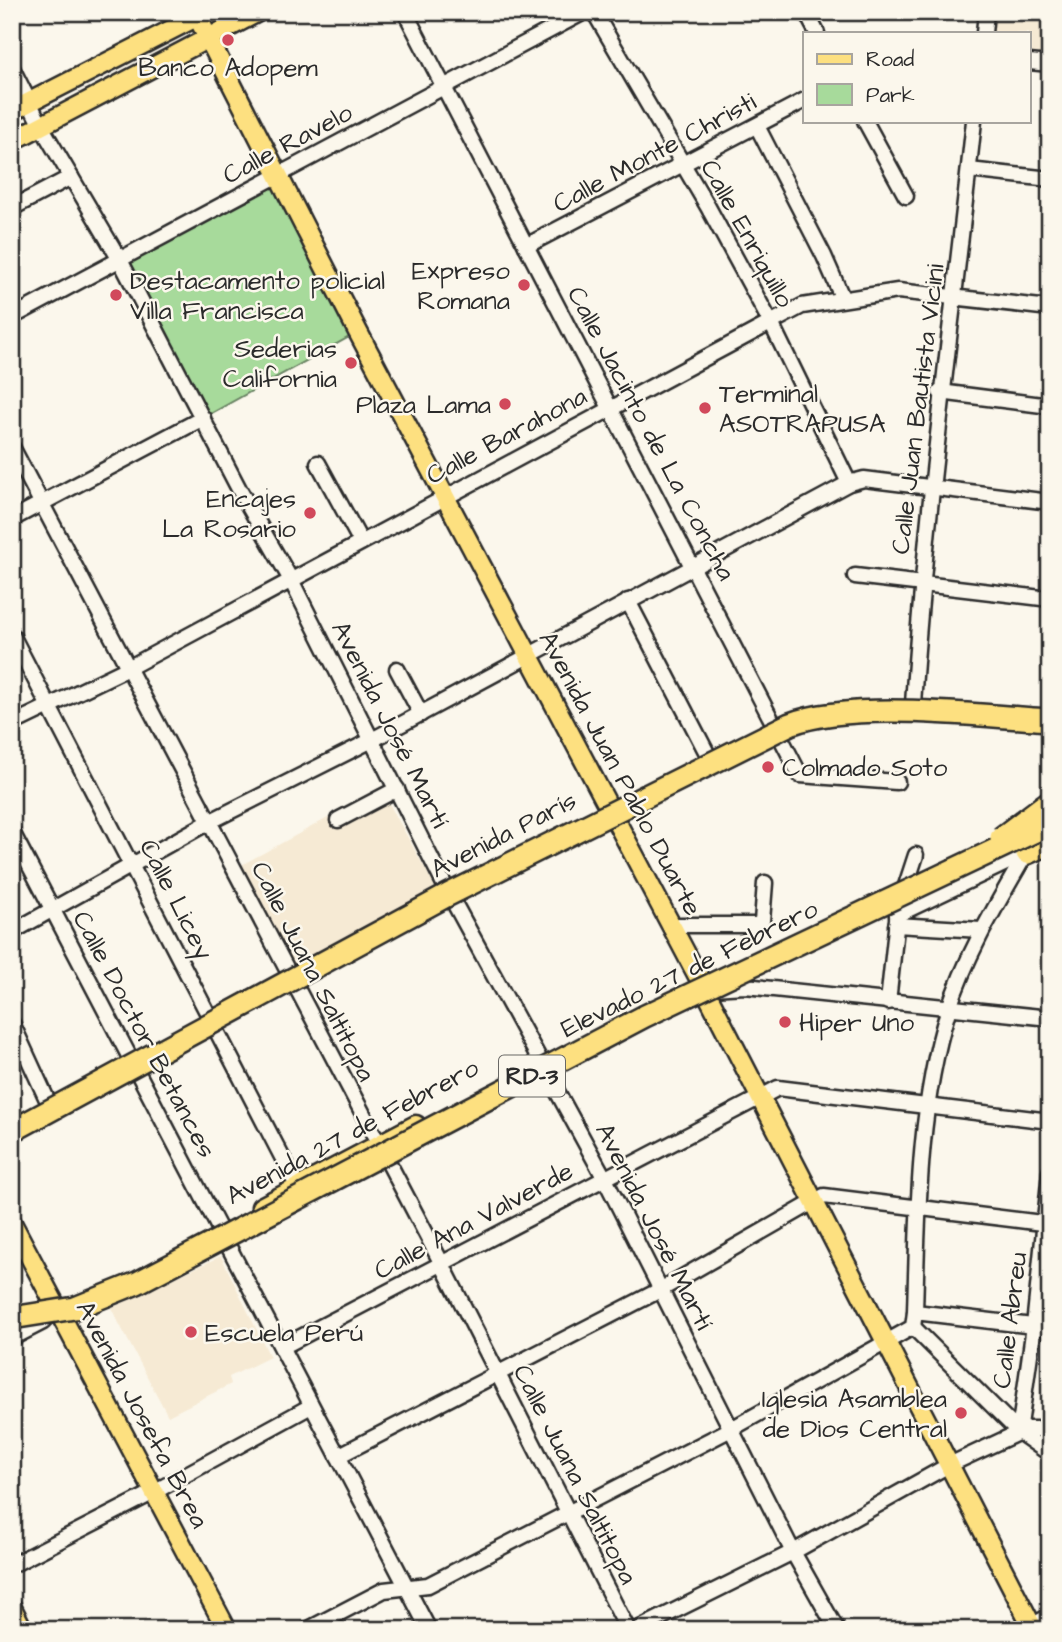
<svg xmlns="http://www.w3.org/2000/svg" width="1062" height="1642" viewBox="0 0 1062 1642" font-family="'Architects Daughter',sans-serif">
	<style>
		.built { fill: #f6ead4 }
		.green { fill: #a7da9b; stroke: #698263; stroke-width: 2 }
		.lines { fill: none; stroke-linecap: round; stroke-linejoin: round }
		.minor-casing { stroke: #2b2b2b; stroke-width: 19 }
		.major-casing { stroke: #2b2b2b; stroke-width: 23 }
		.highway-casing { stroke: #2b2b2b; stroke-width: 26 }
		.minor { stroke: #fbf7ec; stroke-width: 14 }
		.major { stroke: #fde080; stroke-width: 18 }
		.highway { stroke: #fde080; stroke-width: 21 }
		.highway-bridge-casing { stroke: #2b2b2b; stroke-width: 26; stroke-linecap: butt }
		.highway-bridge { stroke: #fde080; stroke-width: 21 }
		.poi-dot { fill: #d1495b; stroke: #fbf7ec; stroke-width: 2.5 }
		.labels { text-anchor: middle; stroke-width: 5; stroke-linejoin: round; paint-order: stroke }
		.shield { fill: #fbf7ec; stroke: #696865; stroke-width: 2 }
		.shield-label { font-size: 24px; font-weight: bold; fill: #2b2b2b }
		.poi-label { font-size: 26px; fill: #2b2b2b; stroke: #fbf7ec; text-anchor: end }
		.street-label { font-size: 26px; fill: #2b2b2b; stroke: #fbf7ec }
	</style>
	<rect width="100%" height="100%" fill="#fbf7ec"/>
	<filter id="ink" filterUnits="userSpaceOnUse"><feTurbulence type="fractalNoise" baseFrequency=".0143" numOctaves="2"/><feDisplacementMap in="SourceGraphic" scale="14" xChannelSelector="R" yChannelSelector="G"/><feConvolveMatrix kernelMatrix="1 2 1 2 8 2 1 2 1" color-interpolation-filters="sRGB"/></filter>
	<g filter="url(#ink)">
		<g class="built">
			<polygon points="991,12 1050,12 1050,56 1029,54 1029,33 989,33"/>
			<polygon points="381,789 438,892 291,973 234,869"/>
			<polygon points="221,1256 270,1357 229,1377 231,1384 168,1416 111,1308"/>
		</g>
		<polygon class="green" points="277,175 358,332 203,418 120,260"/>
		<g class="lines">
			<g class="minor-casing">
				<g id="minor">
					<polyline points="405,12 800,775 897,782"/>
					<polyline points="594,12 708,207 772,325 849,483"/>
					<polyline points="806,12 817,33"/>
					<polyline points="984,33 986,12"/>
					<polyline points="1029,62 1050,64"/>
					<polyline points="12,68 41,126 120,260 240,491 291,580 447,890 605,1179 793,1552 837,1630"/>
					<polyline points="865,121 906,196"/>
					<polyline points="757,126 824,256 842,297"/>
					<polyline points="969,170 1050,179"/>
					<polyline points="12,208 71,177"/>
					<polyline points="526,246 805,100"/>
					<polyline points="12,317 584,12"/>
					<polyline points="940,392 1050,406"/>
					<polyline points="12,447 442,1264 628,1630"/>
					<polyline points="318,463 361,542"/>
					<polyline points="12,519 203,418"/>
					<polyline points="855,576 1050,599"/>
					<polyline points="628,601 709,757"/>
					<polyline points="12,635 297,1186"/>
					<polyline points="397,669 421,714"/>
					<path d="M913,704C926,509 953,315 974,121"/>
					<polyline points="12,724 128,668 802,306 898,291 1050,308"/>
					<polyline points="338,820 397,789"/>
					<polyline points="12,832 429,1630"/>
					<polyline points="897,915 1027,853"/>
					<polyline points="671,925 757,925 762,921 765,883"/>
					<polyline points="896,925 981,930"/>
					<polyline points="12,932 209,822 372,740 849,483 864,479 1050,502"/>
					<polyline points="712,988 745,986 1050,1018"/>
					<polyline points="888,1002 898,910 916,855"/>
					<polyline points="12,1023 50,1106"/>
					<path d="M915,1312C918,1211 918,1109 948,1011C967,952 1000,899 1031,845"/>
					<polyline points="913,1327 1019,1432 1050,1454"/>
					<polyline points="12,1338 43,1322"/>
					<polyline points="282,1347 778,1088 1050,1121"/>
					<polyline points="1019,1432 1034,1326 1050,1172"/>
					<polyline points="338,1456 660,1290 824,1196 1050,1224"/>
					<polyline points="12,1565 154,1492 311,1406"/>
					<polyline points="307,1630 384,1590 428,1585 733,1428 913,1327 915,1312 1050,1328"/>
					<polyline points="636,1630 793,1552 949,1465 1026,1429 1050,1429"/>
					<polyline points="1023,1630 1050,1616"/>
				</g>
			</g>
			<g class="major-casing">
				<g id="major">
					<polyline points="195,12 358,332 701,982 1034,1630"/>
					<polyline points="12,111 206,12"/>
					<polyline points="12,141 258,12"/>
					<polyline points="261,1207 416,1125"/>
					<polyline points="12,1223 227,1630"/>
					<polyline points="12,1608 23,1630"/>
				</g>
			</g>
			<g class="highway-casing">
				<polyline id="highway" points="1027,853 1050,843"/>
			</g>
			<use href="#minor" class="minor"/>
			<use href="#major" class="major"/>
			<use href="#highway" class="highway"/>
			<g class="highway-bridge-casing">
				<g id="highway-bridge">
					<polyline points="1001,838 1050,801"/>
					<path d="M12,1131L448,895L790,724C854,700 979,716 1050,720"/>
					<polyline points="12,1318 75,1308 137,1283 645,1016 1050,824"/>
				</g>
			</g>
			<use href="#highway-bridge" class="highway-bridge"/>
		</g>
	</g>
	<g class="poi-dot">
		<circle cx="228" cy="40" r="7"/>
		<circle cx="524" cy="285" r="7"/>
		<circle cx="116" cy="295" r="7"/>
		<circle cx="351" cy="363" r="7"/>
		<circle cx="505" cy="404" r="7"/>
		<circle cx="705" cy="408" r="7"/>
		<circle cx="310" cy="513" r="7"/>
		<circle cx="768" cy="767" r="7"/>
		<circle cx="785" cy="1022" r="7"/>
		<circle cx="191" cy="1332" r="7"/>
		<circle cx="961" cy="1413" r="7"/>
	</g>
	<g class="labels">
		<rect class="shield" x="499" y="1055.5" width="66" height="41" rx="5"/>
		<g class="shield-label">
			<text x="532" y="1084">RD-3</text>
		</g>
		<g class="poi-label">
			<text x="228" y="76" text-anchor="middle">Banco Adopem</text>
			<text x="510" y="279">Expreso<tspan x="510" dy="30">Romana</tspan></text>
			<text x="130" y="289" text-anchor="start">Destacamento policial<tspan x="130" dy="30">Villa Francisca</tspan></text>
			<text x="337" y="357">Sederias<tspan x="337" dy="30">California</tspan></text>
			<text x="719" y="402" text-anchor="start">Terminal<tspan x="719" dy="30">ASOTRAPUSA</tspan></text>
			<text x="491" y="413">Plaza Lama</text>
			<text x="296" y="507">Encajes<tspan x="296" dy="30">La Rosario</tspan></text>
			<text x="782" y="776" text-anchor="start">Colmado Soto</text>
			<text x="799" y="1031" text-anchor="start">Hiper Uno</text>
			<text x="205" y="1341" text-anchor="start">Escuela Perú</text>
			<text x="947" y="1407">Iglesia Asamblea<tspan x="947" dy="30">de Dios Central</tspan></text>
		</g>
		<g class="street-label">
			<text transform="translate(287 143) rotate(-28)" y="9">Calle Ravelo</text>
			<text transform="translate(654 152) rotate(-28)" y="9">Calle Monte Christi</text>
			<text transform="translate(748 233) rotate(61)" y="9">Calle Enriquillo</text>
			<text transform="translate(917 409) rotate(-83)" y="9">Calle Juan Bautista Vicini</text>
			<text transform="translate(652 433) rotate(62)" y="9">Calle Jacinto de La Concha</text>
			<text transform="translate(506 435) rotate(-28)" y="9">Calle Barahona</text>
			<text transform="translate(391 724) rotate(63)" y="9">Avenida José Martí</text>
			<text transform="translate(621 773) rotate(62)" y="9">Avenida Juan Pablo Duarte</text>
			<text transform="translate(503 834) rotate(-27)" y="9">Avenida París</text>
			<text transform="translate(177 899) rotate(63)" y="9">Calle Licey</text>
			<text transform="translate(689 968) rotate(-26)" y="9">Elevado 27 de Febrero</text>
			<text transform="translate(314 971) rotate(63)" y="9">Calle Juana Saltitopa</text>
			<text transform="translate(145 1034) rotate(62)" y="9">Calle Doctor Betances</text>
			<text transform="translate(352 1131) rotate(-28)" y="9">Avenida 27 de Febrero</text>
			<text transform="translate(473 1220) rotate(-28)" y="9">Calle Ana Valverde</text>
			<text transform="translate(655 1226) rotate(63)" y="9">Avenida José Martí</text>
			<text transform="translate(1009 1320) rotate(-83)" y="9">Calle Abreu</text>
			<text transform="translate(143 1414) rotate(62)" y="9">Avenida Josefa Brea</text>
			<text transform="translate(576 1474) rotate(63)" y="9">Calle Juana Saltitopa</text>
		</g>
	</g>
	<rect width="1062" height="1642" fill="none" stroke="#fbf7ec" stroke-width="42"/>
	<rect x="21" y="21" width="1020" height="1600" fill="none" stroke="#2b2b2b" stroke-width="2.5" filter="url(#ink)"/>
	<rect x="803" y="32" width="228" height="91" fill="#fbf7ec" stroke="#a8a59f" stroke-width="2"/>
	<rect x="817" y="54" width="35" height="10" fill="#fde080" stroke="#a8a59f" stroke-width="2"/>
	<text x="866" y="66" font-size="21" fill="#2b2b2b">Road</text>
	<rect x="817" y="84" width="35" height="21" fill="#a7da9b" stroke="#a8a59f" stroke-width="2"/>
	<text x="866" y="102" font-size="21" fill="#2b2b2b">Park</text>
</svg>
